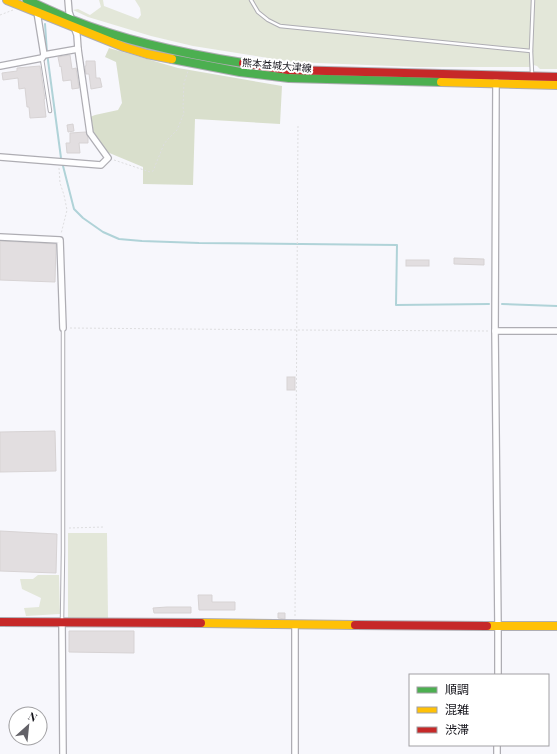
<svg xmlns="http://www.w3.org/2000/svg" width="557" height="754" viewBox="0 0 557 754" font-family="'Playfair Display','Noto Sans JP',serif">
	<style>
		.green { fill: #e3e7d9 }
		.forest { fill: #d9dfcc }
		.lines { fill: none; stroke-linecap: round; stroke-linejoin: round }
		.stream { stroke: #b0d3d8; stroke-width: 2 }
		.building { fill: #e2dee0; stroke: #d7d3d4 }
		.lane-casing { stroke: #aeadb3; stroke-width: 4.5 }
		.street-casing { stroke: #aeadb3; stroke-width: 8 }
		.fast-casing { stroke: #aeadb3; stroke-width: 10 }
		.slow-casing { stroke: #aeadb3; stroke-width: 10 }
		.jam-casing { stroke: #aeadb3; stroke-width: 10 }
		.path { stroke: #dedee0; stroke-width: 1; stroke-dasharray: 2 2; stroke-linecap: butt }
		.lane { stroke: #fefeff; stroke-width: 2.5 }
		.street { stroke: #fefeff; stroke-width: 5.5 }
		.fast { stroke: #4caf50; stroke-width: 8 }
		.slow { stroke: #ffc107; stroke-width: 8 }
		.jam { stroke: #c62828; stroke-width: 8 }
		.labels { text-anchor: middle; stroke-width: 4; stroke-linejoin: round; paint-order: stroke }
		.street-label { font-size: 10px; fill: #131219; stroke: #fff }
	</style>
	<rect width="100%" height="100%" fill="#f7f7fc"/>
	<g class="green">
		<polygon points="99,0 103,0 104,6 138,19 141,15 140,8 135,0 557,0 557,69 540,69 537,66 530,64 531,67 417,67 293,62 193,46 151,36 88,17 73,10 78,9 90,15 101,7"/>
		<polygon points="68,533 107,533 108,619 68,619"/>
		<polygon points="38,575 59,575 60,614 26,616 24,608 39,607 41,598 22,589 20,579 33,579"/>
	</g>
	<polygon class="forest" points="109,48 178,68 282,86 280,124 195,119 193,185 143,184 143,167 107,152 93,133 90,117 95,115 118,110 122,103 116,62 105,57"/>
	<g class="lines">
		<g class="stream">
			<polyline points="45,24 47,53 61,158 74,209 83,218 103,232 119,239 142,241 199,243 397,245 396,305 489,304"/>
			<polyline points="502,304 557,306"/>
		</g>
	</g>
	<g class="building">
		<polygon points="70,55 72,69 76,68 79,88 72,89 71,80 63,81 61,66 60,67 58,57"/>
		<polygon points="86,61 95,61 96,78 100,78 102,87 91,89 89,74 86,74 85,66 86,66"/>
		<polygon points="40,66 45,99 44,99 46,117 30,118 29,107 27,107 25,88 19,89 18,78 3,80 2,73 17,71 17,68"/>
		<polygon points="73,124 74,131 68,132 67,125"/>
		<polygon points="86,132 88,138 88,143 79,143 80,153 67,153 66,143 70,143 70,133"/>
		<polygon points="0,241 56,244 55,282 0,280"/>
		<polygon points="454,258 484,259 484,265 454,264"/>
		<rect x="406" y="260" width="23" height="6"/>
		<rect x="287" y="377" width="8" height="13"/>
		<polygon points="55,431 56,471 0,472 0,432"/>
		<polygon points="0,531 57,534 56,573 0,571"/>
		<polygon points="198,595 212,595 212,602 235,602 235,610 199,610"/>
		<polygon points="167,607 191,607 191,613 154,613 153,608"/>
		<polygon points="278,613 285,613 285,619 278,618"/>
		<polygon points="69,631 134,631 134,653 69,652"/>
	</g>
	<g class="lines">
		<g class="lane-casing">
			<g id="lane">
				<polyline points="251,0 258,12 268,20 280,26 531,51"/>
				<polyline points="42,59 50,111"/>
				<polyline points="532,74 531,51 533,0"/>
				<polyline points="62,621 63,552 63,328"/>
			</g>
		</g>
		<g class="street-casing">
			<g id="street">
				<polyline points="37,12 44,55"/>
				<polyline points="0,66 42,58 44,55 78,49"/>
				<polyline points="496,81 495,331 498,626 498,675"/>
				<polyline points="0,157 101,165 108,158 90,133 78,49 77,35 69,12 68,0"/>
				<polyline points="0,237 60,240 63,328"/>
				<polyline points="495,331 557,331"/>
				<polyline points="62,623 63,754"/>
				<polyline points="295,625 295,754"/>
				<polyline points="497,754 497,745"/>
			</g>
		</g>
		<g class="fast-casing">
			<g id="fast">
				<path d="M27,0C42,7 57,14 72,20C127,42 185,54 243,63"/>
				<polyline points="172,59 240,72 289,78 441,82"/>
			</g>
		</g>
		<g class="slow-casing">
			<g id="slow">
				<polyline points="7,0 124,47 147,54 172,59"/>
				<polyline points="441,82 557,85"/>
				<polyline points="201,623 355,625"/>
				<polyline points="487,626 557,626"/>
			</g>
		</g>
		<g class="jam-casing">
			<g id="jam">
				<polyline points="243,63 288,70 557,77"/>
				<polyline points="0,622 201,623"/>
				<polyline points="355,625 487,626"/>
			</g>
		</g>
		<g class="path">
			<polyline points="0,15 13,10"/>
			<polyline points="114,160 150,172 153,171 164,144 168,139 177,130 184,113 183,107 184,83 188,71"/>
			<polyline points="59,168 60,183 64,195 67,210 61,234"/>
			<polyline points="70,328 297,330 488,331"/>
			<polyline points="69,528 104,527"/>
			<polyline points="295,616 298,124"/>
		</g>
		<use href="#lane" class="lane"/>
		<use href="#street" class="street"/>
		<use href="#fast" class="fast"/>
		<use href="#slow" class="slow"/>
		<use href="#jam" class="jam"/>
	</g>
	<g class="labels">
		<g class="street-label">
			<text transform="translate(277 65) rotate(5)" y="4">熊本益城大津線</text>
		</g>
	</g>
	<rect x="409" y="674" width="140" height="72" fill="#ffffff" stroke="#a1a0a3"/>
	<rect x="417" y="687" width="20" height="6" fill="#4caf50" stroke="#a1a0a3"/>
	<text x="445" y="694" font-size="12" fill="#131219">順調</text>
	<rect x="417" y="707" width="20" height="6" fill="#ffc107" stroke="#a1a0a3"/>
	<text x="445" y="714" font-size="12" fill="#131219">混雑</text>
	<rect x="417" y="727" width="20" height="6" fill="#c62828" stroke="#a1a0a3"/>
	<text x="445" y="734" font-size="12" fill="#131219">渋滞</text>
	<g transform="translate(28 726) rotate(27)"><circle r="19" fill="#ffffff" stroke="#a1a0a3"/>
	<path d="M0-3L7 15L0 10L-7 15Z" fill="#636268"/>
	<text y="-6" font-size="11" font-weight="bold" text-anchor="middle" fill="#131219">N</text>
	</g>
</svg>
